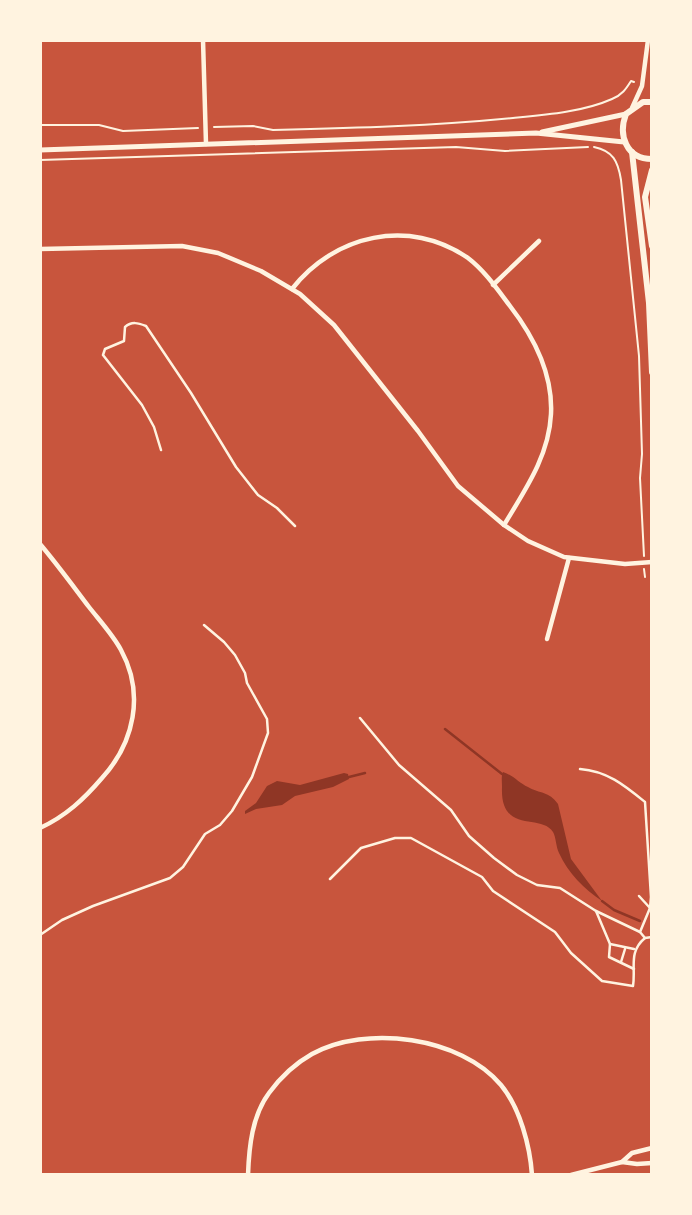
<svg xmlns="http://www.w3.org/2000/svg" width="692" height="1215" viewBox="0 0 692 1215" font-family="Rubik,sans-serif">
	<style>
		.water { fill: #8f3625 }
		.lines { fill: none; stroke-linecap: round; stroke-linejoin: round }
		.stream { stroke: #8f3625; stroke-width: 2.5 }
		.path { stroke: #fff3e0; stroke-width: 2 }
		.service { stroke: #fff3e0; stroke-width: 2.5 }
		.minor { stroke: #fff3e0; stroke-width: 4.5 }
		.tertiary { stroke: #fff3e0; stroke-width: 5 }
		.secondary { stroke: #fff3e0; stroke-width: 6 }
	</style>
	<rect width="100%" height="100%" fill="#c8553d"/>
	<g class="water">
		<path d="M503,772C513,775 519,783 528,787C540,794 549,791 558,804L571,859L602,901C584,889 568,873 559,853C556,847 556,837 553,832C541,813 500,835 502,787C502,781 501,777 503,772Z"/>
		<polygon points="344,773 348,774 349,779 333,787 295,796 282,805 256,809 245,814 245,811 256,803 267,786 277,781 300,785"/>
	</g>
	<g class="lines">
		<g class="stream">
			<polyline points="445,729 502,774"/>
			<polyline points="349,777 365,773"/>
			<polyline points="602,901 614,910 640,921"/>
		</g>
		<g class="path">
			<polyline points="40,125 99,125 123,131 198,128"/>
			<path d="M214,127L253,126L273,130C353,128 433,126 513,118C545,115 583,112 612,99C622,95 626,89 631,81L634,82"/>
			<path d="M594,147C613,151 618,161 621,180L639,356L642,454L640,478L644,556"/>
			<polyline points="40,160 456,147 505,151 588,147"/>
			<polyline points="644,569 645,577"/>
		</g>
		<g class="service">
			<path d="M161,450L154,427L142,405L103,355L105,349L124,341L125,327C132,321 138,323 146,326L191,393L236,467L258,495L277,508L295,526"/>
			<polyline points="360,718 399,765 451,810 469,836 494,858 517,875 537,885 560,888 596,911 640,932"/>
			<path d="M580,769C607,771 624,785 645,802L651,897L650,908L640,932L645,938"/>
			<path d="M330,879L361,848L395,838H411L482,877L493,891L555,932L571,953L602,981L633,986C636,968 628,952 645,938L652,937"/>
			<polyline points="639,896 650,908"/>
			<polyline points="596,911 610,944 634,949"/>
			<polyline points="40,935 62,920 93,906 170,878 183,867 205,834 220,825 232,811 252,777 268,733 267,719 247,683 245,673 235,655 224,642 204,625"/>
			<polyline points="610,944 609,957 634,969"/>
			<polyline points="621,962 625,949"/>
		</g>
		<g class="minor">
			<polyline points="203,40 206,144"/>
			<polyline points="632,108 642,86 648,40"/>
			<polyline points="40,249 182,246 218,253 261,271 300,294 334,325 418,431 458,486 504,525 528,541 564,557 625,564 652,562"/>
			<polyline points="493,285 539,241"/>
			<path d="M292,289C334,235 409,217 468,258C485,271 498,290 510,306C534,337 553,373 551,414C549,456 525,490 504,525"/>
			<path d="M40,544C57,564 73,586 89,607C100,621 113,635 121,650C145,694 134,743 102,778C84,799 66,816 40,828"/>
			<polyline points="547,639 569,558"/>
			<polyline points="652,1148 632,1153 622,1162 637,1164 652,1163"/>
			<path d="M248,1175C249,1147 252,1116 269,1093C280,1078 296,1063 312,1054C366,1024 461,1037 501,1085C520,1108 530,1146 532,1175"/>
			<polyline points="571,1175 622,1162"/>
		</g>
		<g class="tertiary">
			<polyline points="542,132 626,114"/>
			<polyline points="40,150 536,133 624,142"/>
		</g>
		<g class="secondary">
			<path d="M652,102H643L626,114C618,135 626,159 652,159"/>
			<polyline points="632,152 649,303 652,372"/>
			<polyline points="652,170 645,197 652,246"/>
		</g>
	</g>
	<rect width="692" height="1215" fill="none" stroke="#fff3e0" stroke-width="84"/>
</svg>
